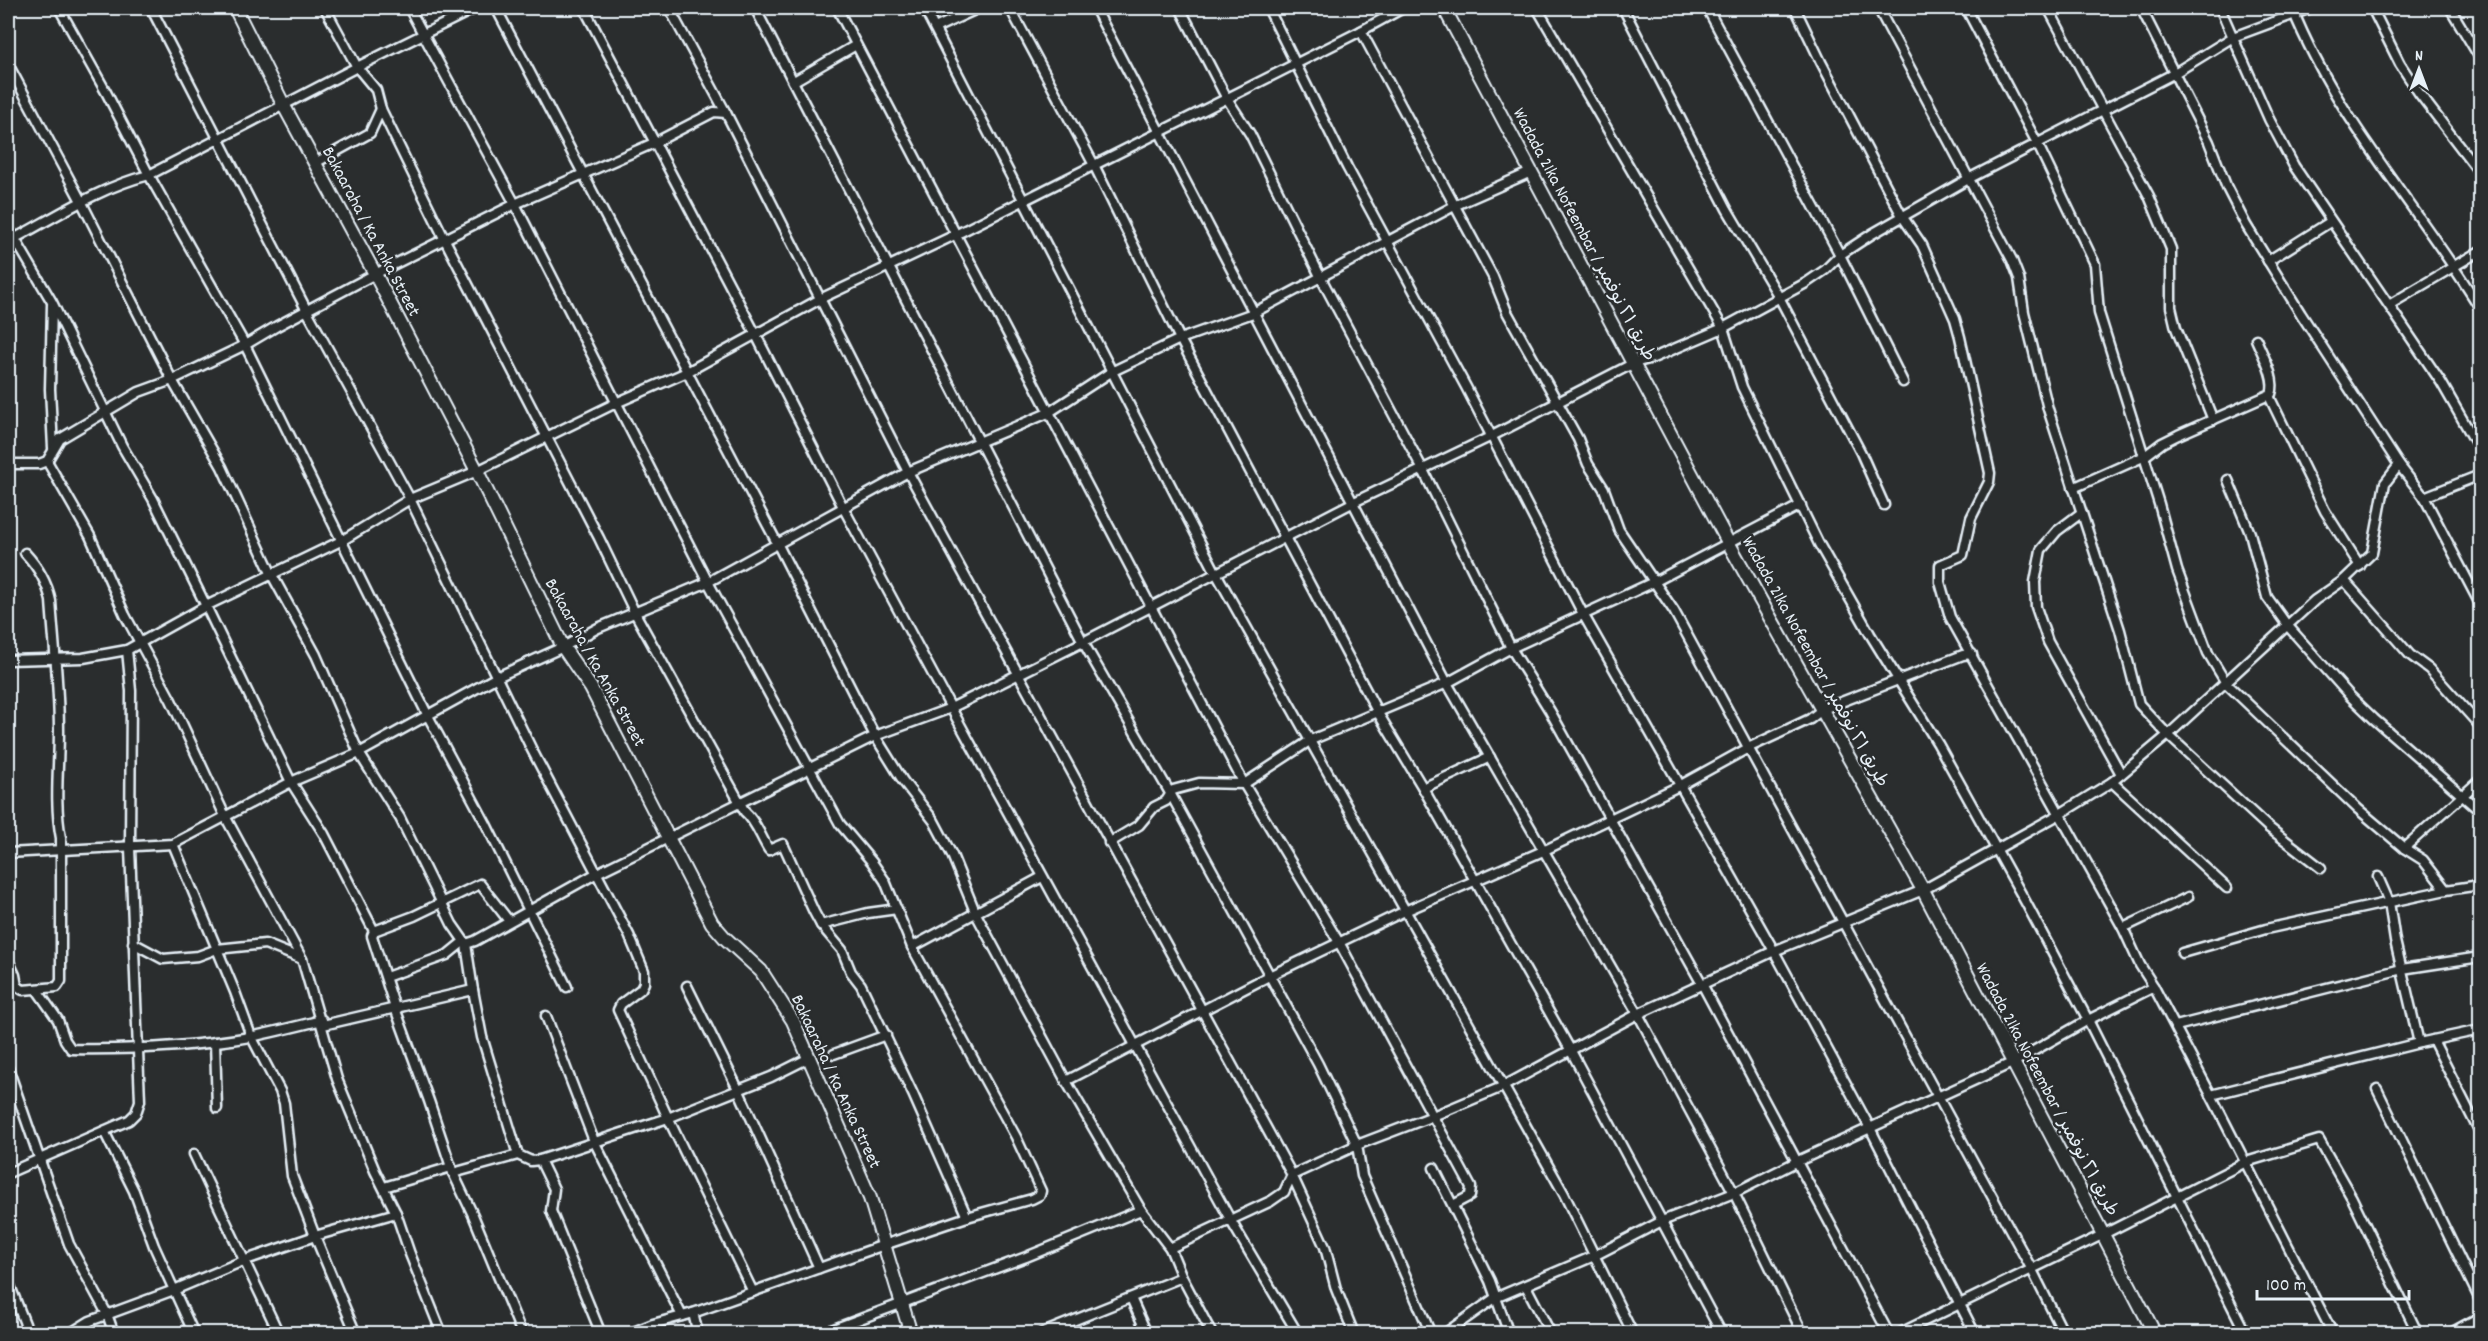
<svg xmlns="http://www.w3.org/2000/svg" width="2488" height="1341" viewBox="0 0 2488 1341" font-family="Dekko,'Playpen Sans Arabic',sans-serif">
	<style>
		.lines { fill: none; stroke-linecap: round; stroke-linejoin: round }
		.street-casing { stroke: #e8f1f8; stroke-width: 13 }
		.secondary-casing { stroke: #e8f1f8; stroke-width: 16 }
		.street { stroke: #2a2d2e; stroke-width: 8 }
		.secondary { stroke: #2a2d2e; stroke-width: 12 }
		.labels { text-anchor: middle; stroke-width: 5; stroke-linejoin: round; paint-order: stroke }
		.street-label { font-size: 18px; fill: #e8f1f8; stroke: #2a2d2e }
	</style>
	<rect width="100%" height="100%" fill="#2a2d2e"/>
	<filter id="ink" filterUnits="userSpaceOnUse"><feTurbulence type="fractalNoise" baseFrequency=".0167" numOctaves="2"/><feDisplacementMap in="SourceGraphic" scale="12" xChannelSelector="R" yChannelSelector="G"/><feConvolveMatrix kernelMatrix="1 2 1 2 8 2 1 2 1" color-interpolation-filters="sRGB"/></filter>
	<g filter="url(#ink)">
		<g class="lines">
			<g class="street-casing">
				<g id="street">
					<polyline points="59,8 106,92 149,175 245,345 427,714 486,824 567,987"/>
					<polyline points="151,8 307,311 410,499 532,750 629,935 644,971 644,983 641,989 621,1004 618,1010 668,1118 753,1292"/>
					<path d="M325,8L357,67L376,90L381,109L444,238L599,538L635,613L745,812C756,821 761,838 769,850L783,844L814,912L821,925L842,950L851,972L861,985L913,1094L967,1217"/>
					<polyline points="409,8 515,204 708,582 840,824 872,862 885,881 912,947 1016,1137 1041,1191 1040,1195 1032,1199 967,1217 884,1245 693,1313 653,1324 628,1334"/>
					<polyline points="496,8 777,543 875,736 903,781 934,821 952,855 976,914 1066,1081 1141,1210 1170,1248 1182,1277 1212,1334"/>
					<polyline points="584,8 756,335 844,509 951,708 1231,1221 1298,1334"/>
					<polyline points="669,8 726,113"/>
					<polyline points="755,8 1083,642 1170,793 1318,1064 1357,1145 1433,1116 1502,1087 1638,1014 1774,951 1870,1128 1975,1334"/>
					<polyline points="837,8 1244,784 1340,944 1471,1187 1470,1196 1453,1205"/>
					<polyline points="924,8 1216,573 1564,1194 1633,1334"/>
					<polyline points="1010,8 1094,165 1180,339 1378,713 1423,788 1571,1051 1722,1334"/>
					<polyline points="1095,8 1447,683 1638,1014 1734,1193 1803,1334"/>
					<polyline points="1180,8 1226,97 1250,134 1321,278 1422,468 1511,648 1550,711 1702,984 1889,1334"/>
					<polyline points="1268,8 1347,167 1466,387 1583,614 1774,951 1923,890 2060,814 2112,782 2168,735 2315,600 2344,580 2410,655 2429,669 2480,726"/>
					<polyline points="1537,8 1723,328 1806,283 1825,270 1840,255 1872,234 1970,178 2173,74 2233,37 2311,8"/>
					<polyline points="1623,8 1727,209 1779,297 1861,453 1884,505"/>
					<polyline points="1707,8 1840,255 1903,382"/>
					<polyline points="1795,8 1821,62 1902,216 1922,245 1955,319 1960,337 1990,473 1989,482 1971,518 1963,555 1940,565 1940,582 1950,617 2123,928 2140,965 2154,987"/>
					<polyline points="1878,8 2012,260 2019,278 2024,312 2048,409 2120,630 2139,704 2168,735 2268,827 2321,868"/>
					<polyline points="1966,8 2037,143 2095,264 2099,313 2159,504 2177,570 2208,653 2226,683 2358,809 2404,848 2423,860 2446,890"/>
					<polyline points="2048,8 2149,196 2171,249 2171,307 2176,328 2213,420"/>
					<polyline points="2141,8 2209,142 2227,188 2246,225 2301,314 2399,465 2424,497 2480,604"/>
					<polyline points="2220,8 2269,119 2294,166 2441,382 2480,450"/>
					<path d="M2292,8C2337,120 2418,206 2480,308"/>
					<polyline points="2372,8 2400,64 2419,93 2480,173"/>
					<polyline points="2450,8 2480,58"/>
					<polyline points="935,28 979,8"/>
					<polyline points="1361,31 1493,277 1507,312 1578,439 1588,464 1604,489 1619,530 1674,611 2031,1268 2064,1334"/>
					<polyline points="8,64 81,201 172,380 222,467 272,575 316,655 359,753 400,818 452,924 466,944"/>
					<polyline points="794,81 856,45"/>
					<polyline points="315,163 370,133 381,109"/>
					<polyline points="8,227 52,302 122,446 153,499 206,606 291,782 324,834 374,931 372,936 395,1008 429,1101 453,1173 473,1215 522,1334"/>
					<path d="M8,242C54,218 97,188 149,175L357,67L476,8"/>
					<polyline points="2268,261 2330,222"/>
					<polyline points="52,305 50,389 53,448"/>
					<polyline points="2389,305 2480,251"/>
					<polyline points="2269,396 2325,511 2360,566"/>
					<polyline points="47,461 90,536 125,615 171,700 225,816 302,959 337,1079 375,1171 396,1213 410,1254 442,1334"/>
					<polyline points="8,464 39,464 47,461 60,439 139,392 172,380 245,345 277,326 375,274 515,204 654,143 714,112 726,113 908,472 1292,1175 1357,1145 1362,1176 1431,1334"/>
					<polyline points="2228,480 2250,533 2267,597 2287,625 2350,696 2374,719 2480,811"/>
					<path d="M2073,488L2145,456L2162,443L2178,435L2271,394C2277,379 2262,354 2256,339"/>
					<polyline points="2424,497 2480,475"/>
					<polyline points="2081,513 2057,531 2041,550 2035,582 2036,607 2048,642 2121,774"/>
					<polyline points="2344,580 2372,553 2385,483 2399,465"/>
					<polyline points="8,660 83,658 127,650 206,606 343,540 410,499 477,471 616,403 687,372 822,298 957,234 1361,31 1403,8"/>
					<polyline points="2112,782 2227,888"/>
					<polyline points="1423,788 1490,757"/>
					<polyline points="1109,843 1139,825 1154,807 1166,801 1173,790 1199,783 1244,784 1311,740 1447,683 1511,648 1654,582 1801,505"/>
					<polyline points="173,844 235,992 251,1036 280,1091 284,1103 292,1176 315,1236 396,1213"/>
					<polyline points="2404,848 2480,780"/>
					<polyline points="8,853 173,844 291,782 359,753 497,677 563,647 598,628 708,582 908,472 1048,413 1111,372 1180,339 1253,313 1456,205 1531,172"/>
					<polyline points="2378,877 2389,902 2395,941 2419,1043"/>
					<polyline points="821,925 868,913 897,909"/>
					<polyline points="2123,928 2188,897"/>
					<polyline points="374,931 414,916 480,884 509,921"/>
					<polyline points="133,943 163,959 198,956 217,949 265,944 302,959"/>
					<polyline points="912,947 1042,877"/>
					<polyline points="2182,953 2266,929 2446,890 2480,885"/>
					<path d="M8,964H10L15,975L17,986L23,990L57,987L61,981V838C54,803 59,766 59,731C59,688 54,644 51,601C47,582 39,568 25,553"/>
					<polyline points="386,977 447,955 463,942"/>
					<polyline points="687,986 738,1089 819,1268"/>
					<path d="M37,990L58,1020L65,1040L71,1049C130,1050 192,1047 250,1037C274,1032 298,1026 322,1020"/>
					<polyline points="473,990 482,1037 518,1155"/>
					<polyline points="546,1016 594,1141 682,1316"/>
					<polyline points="323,1025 473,990 466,944 475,941 597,873 875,736 951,708 1083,642 1352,503 1492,436 1634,363 1653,358 1723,328 1742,387 1819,544 1870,634 1938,744 2025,901 2088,1020 2246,1334"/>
					<polyline points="2176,1026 2402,969 2480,957"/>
					<polyline points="2433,1040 2480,1133"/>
					<polyline points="215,1042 217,1108"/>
					<polyline points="834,1054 886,1035"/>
					<polyline points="8,1068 69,1244 107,1314 114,1334"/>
					<polyline points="1066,1081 1269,976 1405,911 1543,851 1681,785 1750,747 1810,719 1823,709 1963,655 1972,654"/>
					<polyline points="2377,1089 2480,1300"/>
					<polyline points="2211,1095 2333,1334"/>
					<polyline points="104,1131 134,1191 154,1246 194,1334"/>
					<polyline points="194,1154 279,1334"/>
					<polyline points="540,1160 554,1189 551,1211 601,1334"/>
					<polyline points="1434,1168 1490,1281 1509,1334"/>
					<polyline points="8,1173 129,1120 136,1113 140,1101 130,848 131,691 127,650"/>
					<polyline points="453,1173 518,1155 531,1161 540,1160 668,1118 771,1077 809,1058"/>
					<polyline points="1292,1175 1325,1247 1336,1289 1354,1334"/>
					<polyline points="384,1187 451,1167"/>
					<polyline points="1170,1248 1271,1201 1284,1192 1292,1175"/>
					<polyline points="8,1281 29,1334"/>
					<polyline points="1526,1286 1551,1334"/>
					<polyline points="1131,1298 1147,1334"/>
					<polyline points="693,1313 698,1334"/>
					<polyline points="69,1334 90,1321 174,1290 243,1261 315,1236 356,1334"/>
					<polyline points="820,1334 1026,1257 1141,1210"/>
					<polyline points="1040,1334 1182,1277"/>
					<polyline points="1444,1334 1495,1298 1594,1256 1662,1221 1734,1193 1798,1161 2014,1062 2088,1020 2154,987 2211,1095 2419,1043 2480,1030"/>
					<polyline points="1898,1334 2104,1234 2246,1162 2319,1140 2352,1198 2418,1334"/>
					<polyline points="2449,1334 2480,1317"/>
				</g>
			</g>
			<g class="secondary-casing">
				<g id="secondary">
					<polyline points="235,8 284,106 375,274 477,471 563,647 591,688 712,923 725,938 761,971 793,1021 870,1198 911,1334"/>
					<polyline points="1444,8 1729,544 1923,890 2155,1334"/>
				</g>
			</g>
			<use href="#street" class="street"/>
			<use href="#secondary" class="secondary"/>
		</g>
	</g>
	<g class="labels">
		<g class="street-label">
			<text transform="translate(372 231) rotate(62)" y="6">Bakaaraha / Ka Anka Street</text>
			<text transform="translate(1585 234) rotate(62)" y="6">Wadada 21ka Nofeembar / طريق ٢١ نوفمبر</text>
			<text transform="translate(1816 661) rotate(61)" y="6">Wadada 21ka Nofeembar / طريق ٢١ نوفمبر</text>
			<text transform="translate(596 662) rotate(61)" y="6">Bakaaraha / Ka Anka Street</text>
			<text transform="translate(837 1081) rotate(65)" y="6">Bakaaraha / Ka Anka Street</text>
			<text transform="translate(2048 1089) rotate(62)" y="6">Wadada 21ka Nofeembar / طريق ٢١ نوفمبر</text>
		</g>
	</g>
	<rect width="2488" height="1341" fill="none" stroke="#2a2d2e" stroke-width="30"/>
	<rect x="15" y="15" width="2458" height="1311" fill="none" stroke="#e8f1f8" stroke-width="2" filter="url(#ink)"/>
	<g transform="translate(2419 69)" stroke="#2a2d2e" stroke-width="4.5" paint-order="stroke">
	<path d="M0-4.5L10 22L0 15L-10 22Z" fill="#e8f1f8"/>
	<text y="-9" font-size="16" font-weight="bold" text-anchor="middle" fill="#e8f1f8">N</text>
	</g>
	<path d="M2257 1290v9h152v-9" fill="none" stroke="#e8f1f8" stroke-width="3"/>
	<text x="2266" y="1290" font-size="18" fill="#e8f1f8" stroke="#2a2d2e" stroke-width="4.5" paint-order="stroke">100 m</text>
</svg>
